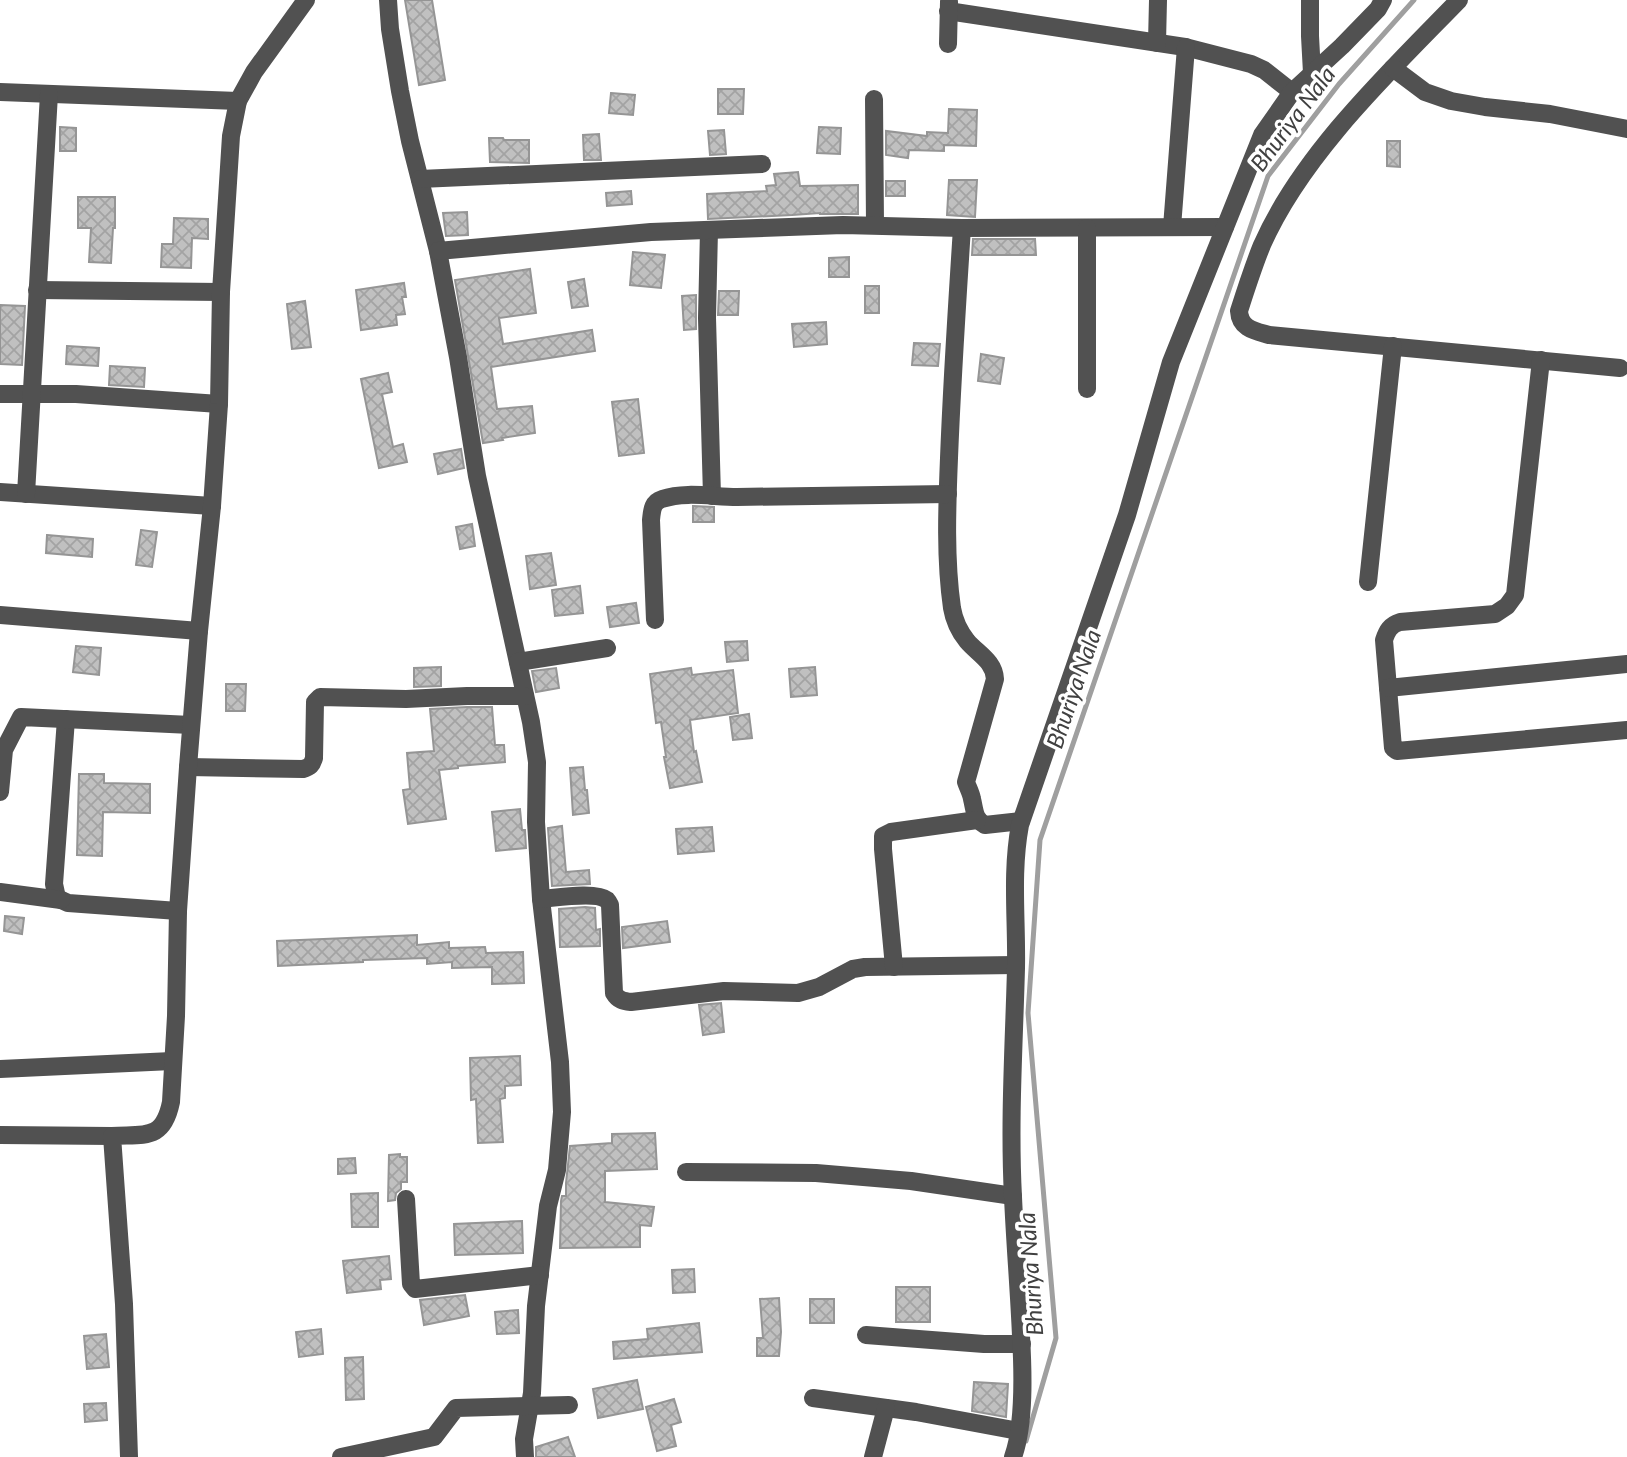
<svg xmlns="http://www.w3.org/2000/svg" width="1627" height="1457" viewBox="0 0 1627 1457" font-family="Lato,sans-serif">
	<style>
		.lines { fill: none; stroke-linecap: round; stroke-linejoin: round }
		.stream { stroke: #9f9f9f; stroke-width: 5 }
		.building { fill: url(#building-cross-hatch); stroke: #959595; stroke-width: 2 }
		.minor { stroke: #515151; stroke-width: 18 }
		.labels { text-anchor: middle; stroke-width: 7; stroke-linejoin: round; paint-order: stroke }
		.water-label { font-size: 23px; font-style: italic; fill: #404040; stroke: #fff }
	</style>
	<defs>
		<pattern id="building-cross-hatch" width="8" height="8" patternUnits="userSpaceOnUse" patternTransform="scale(1.75)"><rect width="8" height="8" fill="#c0c0c0"/><path d="M0 0l8 8M0 8l8-8" fill="none" stroke="#a3a3a3"/></pattern>
	</defs>
	<rect width="100%" height="100%" fill="#fff"/>
	<g class="lines">
		<polyline class="stream" points="1026,1441 1056,1338 1028,1013 1040,840 1268,176 1339,84 1414,0"/>
	</g>
	<g class="building">
		<polygon points="405,0 432,0 445,80 419,85"/>
		<polygon points="718,89 744,89 743,114 718,114"/>
		<polygon points="611,93 635,95 633,115 609,113"/>
		<polygon points="949,109 977,110 976,146 944,145 944,151 909,150 908,158 886,155 886,131 927,136 927,132 948,133"/>
		<polygon points="60,127 76,128 76,151 60,151"/>
		<polygon points="819,127 841,128 840,154 817,153"/>
		<polygon points="724,130 726,154 710,155 708,131"/>
		<polygon points="599,134 601,160 584,160 583,135"/>
		<polygon points="489,138 503,138 504,140 529,140 529,163 490,162"/>
		<polygon points="1387,141 1400,141 1400,167 1387,166"/>
		<polygon points="798,172 800,186 858,185 858,214 820,214 820,213 792,215 708,219 707,194 767,191 766,186 776,185 774,174"/>
		<polygon points="949,180 977,180 975,217 947,215"/>
		<rect x="886" y="181" width="19" height="15"/>
		<polygon points="631,191 632,204 607,206 606,193"/>
		<polygon points="78,197 115,197 115,228 113,228 111,263 89,262 91,228 78,228"/>
		<polygon points="467,212 468,235 446,236 443,213"/>
		<polygon points="174,218 208,219 208,239 192,238 191,268 161,267 162,244 173,244"/>
		<polygon points="973,239 1035,239 1036,255 972,255"/>
		<polygon points="633,252 665,255 661,288 630,285"/>
		<polygon points="849,257 849,277 829,277 829,258"/>
		<polygon points="530,269 536,313 499,318 503,344 592,330 595,351 491,367 497,409 532,406 535,433 502,438 503,440 483,443 455,280"/>
		<polygon points="584,279 588,306 572,308 568,282"/>
		<polygon points="404,283 406,297 402,297 405,314 396,315 397,325 361,330 356,290"/>
		<rect x="865" y="286" width="14" height="27"/>
		<polygon points="719,291 739,291 738,315 718,315"/>
		<polygon points="696,295 696,329 684,330 682,296"/>
		<polygon points="305,301 311,347 292,349 287,304"/>
		<polygon points="0,305 25,306 22,365 0,364"/>
		<polygon points="826,322 827,344 794,347 792,324"/>
		<polygon points="914,343 940,344 938,366 912,365"/>
		<polygon points="67,346 99,348 98,366 66,364"/>
		<polygon points="981,354 1004,358 1000,384 978,381"/>
		<polygon points="110,366 145,368 144,387 109,385"/>
		<polygon points="388,373 392,392 382,394 393,447 403,444 407,462 379,468 361,379"/>
		<polygon points="638,399 644,453 619,456 612,402"/>
		<polygon points="461,449 464,468 438,474 434,454"/>
		<polygon points="693,506 714,507 714,522 693,522"/>
		<polygon points="472,524 475,546 460,549 456,527"/>
		<polygon points="141,530 157,532 152,567 136,565"/>
		<polygon points="47,535 93,539 92,557 46,553"/>
		<polygon points="551,553 556,585 530,589 526,556"/>
		<polygon points="580,586 583,613 555,616 552,590"/>
		<polygon points="636,603 639,623 610,627 607,607"/>
		<polygon points="747,641 748,660 727,662 725,642"/>
		<polygon points="76,646 101,648 99,675 73,672"/>
		<polygon points="441,667 441,686 414,687 414,668"/>
		<polygon points="815,667 817,695 791,697 789,669"/>
		<polygon points="556,668 559,688 536,692 532,671"/>
		<polygon points="691,668 692,675 733,670 738,713 690,720 694,752 696,751 702,782 670,788 664,757 666,757 661,722 656,723 650,674"/>
		<polygon points="226,684 246,684 245,711 226,711"/>
		<polygon points="467,707 492,707 495,745 504,745 505,762 458,766 458,768 439,770 446,819 408,824 403,790 410,789 407,753 434,751 430,709"/>
		<polygon points="749,714 752,738 733,740 730,717"/>
		<polygon points="583,767 585,790 587,790 589,813 573,815 570,768"/>
		<polygon points="79,774 104,774 104,783 150,784 150,813 103,812 102,856 77,855"/>
		<polygon points="520,809 522,830 525,830 526,848 496,851 492,812"/>
		<polygon points="562,826 566,872 589,870 590,884 552,886 548,828"/>
		<polygon points="712,827 714,851 678,854 676,829"/>
		<polygon points="585,907 595,908 596,930 600,929 600,946 560,947 559,909"/>
		<polygon points="5,916 24,918 22,934 4,931"/>
		<polygon points="667,921 670,942 623,948 622,927"/>
		<polygon points="417,935 417,945 449,942 449,948 485,947 486,953 523,952 524,983 492,984 492,967 452,968 452,962 427,964 427,958 363,960 363,962 278,966 277,941"/>
		<polygon points="721,1003 724,1032 703,1035 699,1005"/>
		<polygon points="520,1056 521,1085 505,1086 505,1098 500,1099 503,1142 478,1143 476,1099 471,1100 470,1058"/>
		<polygon points="655,1133 657,1169 605,1171 605,1202 654,1207 651,1226 640,1225 640,1247 560,1248 561,1201 562,1196 566,1196 566,1183 570,1146 612,1143 612,1134"/>
		<polygon points="400,1154 400,1157 407,1157 407,1182 401,1182 401,1189 396,1193 395,1200 388,1201 389,1155"/>
		<polygon points="355,1158 356,1173 338,1174 338,1159"/>
		<polygon points="378,1193 378,1227 352,1227 351,1194"/>
		<polygon points="522,1221 523,1253 455,1255 454,1224"/>
		<polygon points="389,1256 391,1279 380,1280 381,1289 347,1293 343,1261"/>
		<polygon points="694,1269 695,1292 673,1293 672,1270"/>
		<rect x="896" y="1287" width="34" height="35"/>
		<polygon points="465,1295 469,1316 424,1325 420,1300"/>
		<polygon points="779,1298 781,1332 779,1356 757,1356 757,1338 763,1338 760,1299"/>
		<rect x="810" y="1299" width="24" height="24"/>
		<polygon points="518,1310 519,1333 497,1334 495,1312"/>
		<polygon points="699,1323 702,1352 614,1359 613,1342 648,1339 647,1329"/>
		<polygon points="321,1329 323,1354 299,1357 296,1332"/>
		<polygon points="106,1334 109,1367 87,1369 84,1336"/>
		<polygon points="363,1357 364,1399 346,1400 345,1358"/>
		<polygon points="637,1380 643,1409 598,1418 593,1389"/>
		<polygon points="974,1382 1008,1384 1006,1417 972,1411"/>
		<polygon points="674,1399 681,1422 671,1425 676,1446 657,1451 646,1407"/>
		<polygon points="106,1403 107,1420 85,1422 84,1404"/>
		<polygon points="568,1437 575,1457 536,1457 536,1447"/>
	</g>
	<g class="lines">
		<g class="minor">
			<polyline points="388,0 390,29 400,91 410,141 438,251 458,357 477,476 531,722 537,762 536,822 541,899 560,1062 562,1112 557,1170 548,1206 536,1306 532,1393 524,1439 525,1457"/>
			<polyline points="1310,0 1310,36 1312,73"/>
			<path d="M1459,0C1390,71 1302,154 1262,245C1253,267 1246,289 1239,311C1240,329 1255,331 1269,335L1620,368"/>
			<polyline points="948,11 1185,47 1251,64 1264,70 1292,92"/>
			<polyline points="1157,43 1158,0"/>
			<polyline points="948,44 949,2"/>
			<polyline points="1393,68 1425,92 1451,101 1485,107 1550,114 1627,129"/>
			<polyline points="0,92 238,101"/>
			<polyline points="874,99 875,225"/>
			<polyline points="420,179 762,164"/>
			<polyline points="1172,227 1186,47"/>
			<path d="M962,228C957,304 952,381 949,458C947,507 945,559 952,608C954,620 959,631 967,641C978,654 994,661 995,679L966,782C968,788 971,793 972,799C975,811 974,819 985,825L1021,821"/>
			<polyline points="709,230 707,318 712,496"/>
			<polyline points="438,251 651,232 843,225 962,228 1225,227"/>
			<polyline points="37,290 221,292"/>
			<path d="M1541,360L1515,595L1507,606L1495,614L1400,622C1390,625 1387,631 1384,640L1393,748L1397,751L1627,730"/>
			<polyline points="1087,389 1087,228"/>
			<polyline points="0,394 76,394 219,404"/>
			<polyline points="0,492 212,506"/>
			<polyline points="26,494 49,94"/>
			<polyline points="1368,582 1393,346"/>
			<polyline points="0,615 199,631"/>
			<path d="M655,620L651,520C652,511 652,502 662,499C686,491 713,497 737,497C808,496 878,495 948,494"/>
			<polyline points="518,662 607,648"/>
			<polyline points="1388,688 1627,664"/>
			<polyline points="66,719 54,884 57,898 68,903 178,911"/>
			<path d="M188,767L303,769C310,767 312,765 314,758L315,702L320,697L406,699L467,696H525"/>
			<polyline points="0,792 4,750 21,717 191,725"/>
			<polyline points="0,892 61,900"/>
			<path d="M541,899C555,898 596,891 607,900C608,901 609,903 610,905L614,993C618,1000 623,1001 631,1002L724,991L798,993L819,987L853,969L865,967L1016,965"/>
			<polyline points="894,967 883,849 883,836 891,832 977,820"/>
			<polyline points="0,1069 172,1061"/>
			<polyline points="0,1135 112,1136"/>
			<polyline points="686,1172 816,1173 911,1181 1013,1196"/>
			<polyline points="406,1199 411,1284 415,1289 540,1275"/>
			<polyline points="866,1335 984,1344 1022,1344"/>
			<polyline points="813,1398 916,1412 1018,1431"/>
			<path d="M129,1457L124,1304L112,1136C145,1134 163,1141 171,1102L176,1016L178,911L188,767L199,631L212,506L219,404L221,292L231,136L238,101L254,72L306,0"/>
			<polyline points="341,1457 434,1437 456,1408 569,1405"/>
			<polyline points="873,1457 886,1408"/>
			<path d="M1013,1457C1025,1424 1023,1371 1021,1336C1019,1289 1015,1243 1013,1197C1009,1121 1014,1045 1016,968C1017,920 1011,873 1020,825L1127,515L1171,362L1262,135L1292,92L1342,46L1378,9L1383,0"/>
		</g>
	</g>
	<g class="labels">
		<g class="water-label">
			<text transform="translate(1293 119) rotate(-53)" y="8">Bhuriya Nala</text>
			<text transform="translate(1074 689) rotate(-71)" y="8">Bhuriya Nala</text>
			<text transform="translate(1031 1274) rotate(-94)" y="8">Bhuriya Nala</text>
		</g>
	</g>
</svg>
